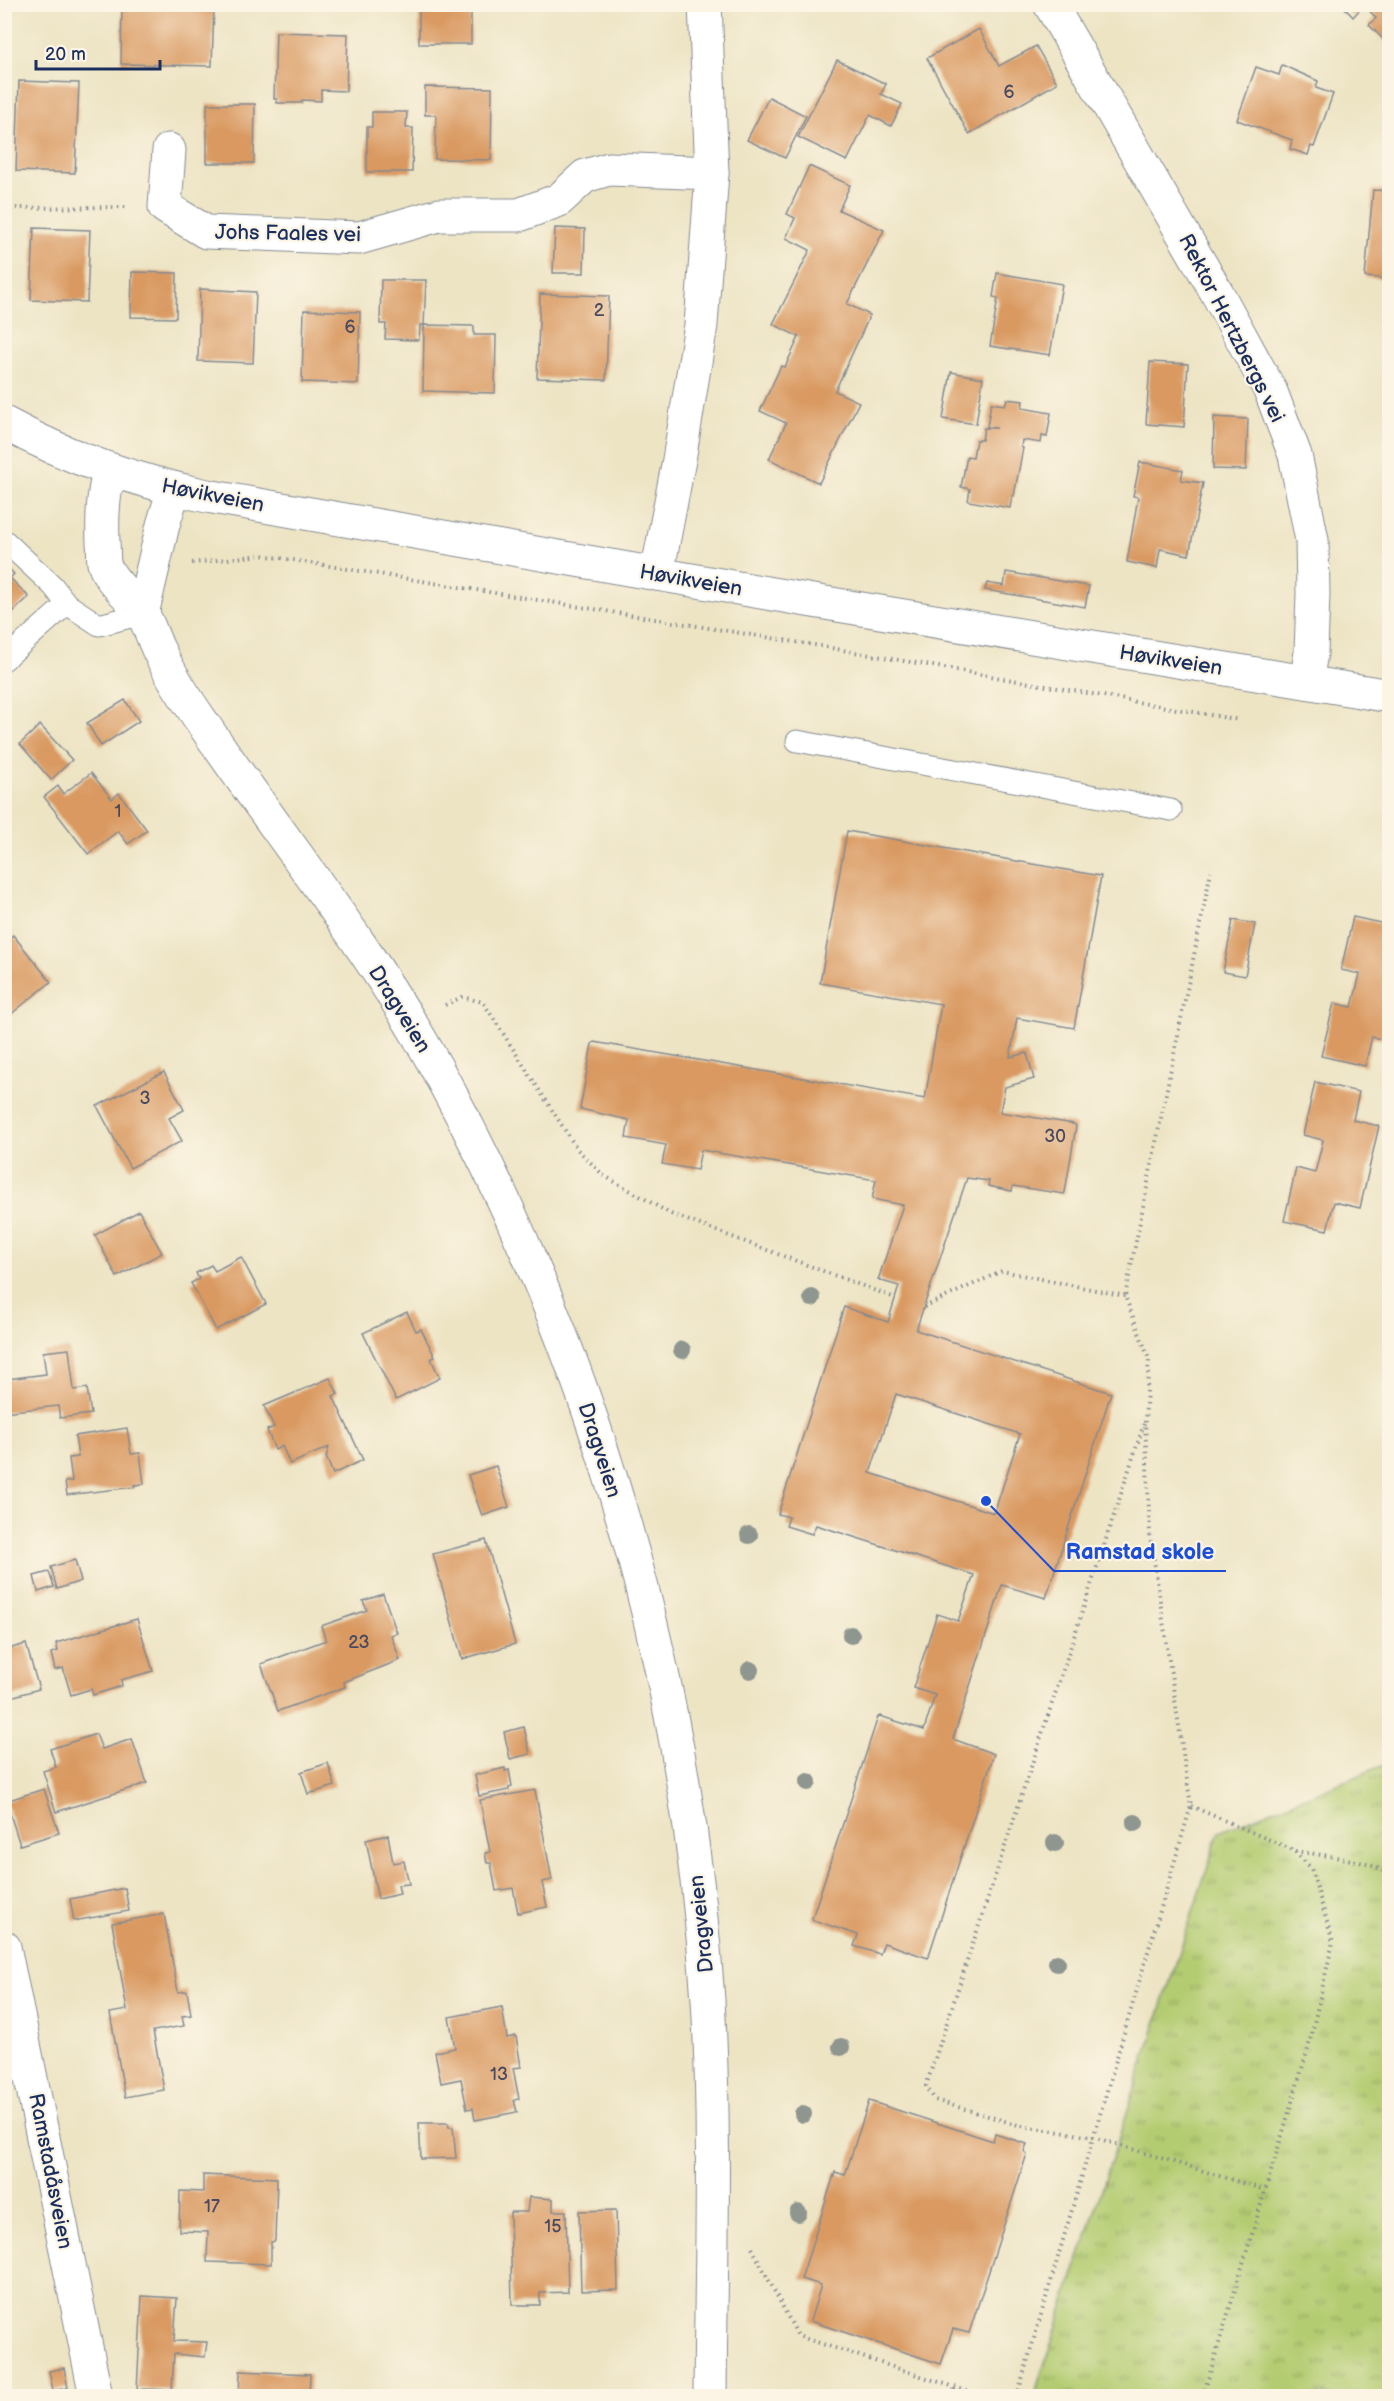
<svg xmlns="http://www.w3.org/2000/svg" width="1394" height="2401" viewBox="0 0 1394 2401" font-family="'Balsamiq Sans',sans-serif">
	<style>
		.park { fill: url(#park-tufts); stroke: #687e68; stroke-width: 1.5 }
		.building { fill: #d99961; fill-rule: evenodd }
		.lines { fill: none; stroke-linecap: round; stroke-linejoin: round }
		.lane-casing { stroke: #848a91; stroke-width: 23 }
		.street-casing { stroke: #848a91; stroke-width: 35 }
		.secondary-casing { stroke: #848a91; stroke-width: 35 }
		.path { stroke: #848a91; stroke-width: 4; stroke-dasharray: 1.5 4.5; stroke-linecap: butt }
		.lane { stroke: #fff; stroke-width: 21 }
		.street { stroke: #fff; stroke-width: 33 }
		.secondary { stroke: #fff; stroke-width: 33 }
		.tree { fill: #8e968f }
		.labels { text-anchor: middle; stroke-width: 4.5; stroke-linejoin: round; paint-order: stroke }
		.number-label { font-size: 18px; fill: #4a4a5f }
		.street-label { font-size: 21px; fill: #1b2f5e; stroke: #fcf5e5 }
		.leader { fill: none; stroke: #1d4ed8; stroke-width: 2 }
		.callout-dot { fill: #1d4ed8; stroke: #fcf5e5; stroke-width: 2 }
		.callout-label { font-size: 22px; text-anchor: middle; font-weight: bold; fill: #1d4ed8; stroke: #fcf5e5; stroke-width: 4.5; stroke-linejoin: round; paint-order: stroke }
	</style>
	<defs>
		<pattern id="park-tufts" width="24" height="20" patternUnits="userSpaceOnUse" patternTransform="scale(1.5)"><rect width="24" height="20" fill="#b4cc71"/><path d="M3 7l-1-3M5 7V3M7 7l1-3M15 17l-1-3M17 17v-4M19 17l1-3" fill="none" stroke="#92a660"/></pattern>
	</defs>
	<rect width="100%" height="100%" fill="#fcf5e5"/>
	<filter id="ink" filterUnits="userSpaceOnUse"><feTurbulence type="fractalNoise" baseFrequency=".0167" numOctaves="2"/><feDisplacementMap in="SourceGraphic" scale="12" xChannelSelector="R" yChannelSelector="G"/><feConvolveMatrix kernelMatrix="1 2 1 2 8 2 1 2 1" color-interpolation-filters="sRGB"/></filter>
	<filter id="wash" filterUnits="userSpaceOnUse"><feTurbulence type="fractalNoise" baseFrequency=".008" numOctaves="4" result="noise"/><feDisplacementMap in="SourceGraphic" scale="24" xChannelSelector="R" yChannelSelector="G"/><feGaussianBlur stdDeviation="1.35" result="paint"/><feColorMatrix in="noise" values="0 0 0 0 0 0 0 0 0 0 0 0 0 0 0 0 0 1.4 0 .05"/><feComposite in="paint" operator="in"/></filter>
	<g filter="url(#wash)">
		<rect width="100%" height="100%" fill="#ede4c4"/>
		<polygon class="park" points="1389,1763 1389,2396 1034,2396 1219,1832"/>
		<g id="blocks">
			<g class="building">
				<polygon points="122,4 214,6 212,66 121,64"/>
				<rect x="419" y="4" width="52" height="40"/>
				<polygon points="1341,4 1390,4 1390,46 1369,25 1376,18 1364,5 1353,17"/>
				<polygon points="979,29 999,66 1036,46 1057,83 969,134 927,58"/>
				<polygon points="276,32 348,34 346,91 321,90 321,101 302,100 302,103 277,103 277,99 274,99"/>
				<polygon points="837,60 886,84 881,94 902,104 891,126 870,115 847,161 798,137"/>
				<polygon points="1282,65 1318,81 1316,88 1333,94 1314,147 1311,146 1308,155 1290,149 1292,140 1237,120 1256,67 1279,75"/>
				<polygon points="19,81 79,83 75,173 16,171"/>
				<polygon points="425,87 492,88 491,160 435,159 436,115 425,115"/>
				<polygon points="769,97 806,116 785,158 747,140"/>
				<polygon points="207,104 255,104 254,163 207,163"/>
				<polygon points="372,112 407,112 406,128 413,128 412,172 367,172 367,127 372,127"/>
				<polygon points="809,166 850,185 839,210 884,230 847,304 870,315 835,391 859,402 819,483 769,459 786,423 760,411 781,366 785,367 799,337 773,324 810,250 786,238 795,218 787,214"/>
				<polygon points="1373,190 1390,191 1390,279 1365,277"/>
				<polygon points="34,228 90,230 87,302 31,300"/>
				<polygon points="555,228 585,229 584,273 553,273"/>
				<polygon points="132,272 177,273 176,318 131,317"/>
				<polygon points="997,273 1062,284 1050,355 990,346 998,298 993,297"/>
				<polygon points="381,280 426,280 424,325 420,325 419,340 385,339 386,324 380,324"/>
				<polygon points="200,289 256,292 253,363 198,361"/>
				<polygon points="540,294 609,296 606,380 537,378"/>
				<polygon points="304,310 360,312 358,384 302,382"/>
				<polygon points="424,325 474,326 474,335 496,335 495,393 423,391"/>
				<polygon points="1150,362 1188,364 1184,427 1146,424"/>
				<polygon points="951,372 983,378 976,424 943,419"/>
				<polygon points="1007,399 1023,401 1022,408 1051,413 1047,437 1042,436 1041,443 1022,440 1021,447 1023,448 1014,496 1012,496 1010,508 968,501 970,489 961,487 967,456 973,457 976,440 982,440 984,428 997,428 987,427 991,403 1005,405"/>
				<polygon points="1214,417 1248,419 1246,470 1213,469"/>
				<polygon points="1140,462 1183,470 1181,480 1203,483 1189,555 1160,549 1157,568 1127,562 1138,497 1133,496"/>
				<polygon points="4,564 14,574 10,578 29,597 4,620"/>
				<polygon points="1006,572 1089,586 1085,607 985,590 987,583 1004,586"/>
				<polygon points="125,700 139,721 101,746 87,723"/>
				<polygon points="40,725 72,760 51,780 20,744"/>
				<polygon points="91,773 112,799 119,793 147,830 128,844 118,831 88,854 44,797 58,786 63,794"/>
				<path d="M847,831L1101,876L1074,1028L1017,1018L1010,1057L1027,1053L1034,1079L1005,1087L1000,1112L1074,1124L1076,1126L1065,1192L1064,1194L1013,1186L1012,1191L988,1186L989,1181L967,1178L916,1330L1111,1393L1046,1598L1002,1585L953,1739L994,1754L928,1958L884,1943L880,1954L854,1946L858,1935L813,1920L812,1918L878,1717L880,1716L924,1730L935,1695L913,1688L937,1614L958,1621L974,1575L816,1525L812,1534L786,1526L789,1517L778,1514L844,1307L888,1322L899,1286L878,1280L903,1205L872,1199L876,1180L701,1150L697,1170L662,1164L666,1145L626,1138L629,1120L580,1109L592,1044L594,1042L925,1099L941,1004L820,983ZM896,1394L1020,1434L994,1513L870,1473Z"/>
				<polygon points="1353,917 1390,925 1390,1041 1372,1037 1365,1066 1321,1056 1334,1003 1352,1007 1360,974 1341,970"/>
				<polygon points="1233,920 1255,924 1245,976 1223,972"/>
				<polygon points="13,935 51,982 5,1019 5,942"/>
				<polygon points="164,1072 184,1110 169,1118 182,1141 130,1168 97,1106"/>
				<polygon points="1315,1082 1359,1092 1353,1120 1379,1126 1360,1208 1334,1202 1327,1230 1284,1221 1296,1168 1315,1173 1323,1140 1303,1135"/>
				<polygon points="139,1211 162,1253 117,1277 95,1235"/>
				<polygon points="241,1257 266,1304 216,1330 191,1283 199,1279 196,1273 211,1265 215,1271"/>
				<polygon points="407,1312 416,1331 421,1329 435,1357 431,1359 440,1378 396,1400 363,1333"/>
				<polygon points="69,1349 74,1390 87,1388 91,1414 60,1418 58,1406 4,1412 4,1370 7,1379 46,1374 43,1352"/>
				<polygon points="330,1378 338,1394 333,1396 363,1460 333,1474 326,1457 329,1447 290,1464 282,1446 275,1450 267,1430 274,1427 264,1406"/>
				<polygon points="127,1428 131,1454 140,1453 144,1484 134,1485 135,1487 67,1495 65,1482 72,1481 69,1458 78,1457 75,1436"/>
				<polygon points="496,1466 509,1507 482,1516 468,1475"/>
				<polygon points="486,1540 515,1644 462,1659 433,1554"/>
				<polygon points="75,1560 81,1581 57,1589 51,1567"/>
				<polygon points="49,1572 54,1587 38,1592 34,1576"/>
				<polygon points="383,1594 397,1633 391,1635 400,1660 344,1682 345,1687 278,1711 261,1664 326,1640 321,1626 367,1610 363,1601"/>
				<polygon points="137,1619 153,1671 121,1680 122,1686 93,1695 91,1689 71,1695 63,1668 55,1670 51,1653 58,1651 56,1643"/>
				<polygon points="26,1644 39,1689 4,1699 4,1650"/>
				<polygon points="524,1727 530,1754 510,1759 504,1732"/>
				<polygon points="96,1734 102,1749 132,1739 147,1783 56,1812 43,1771 56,1767 50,1749"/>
				<polygon points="328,1763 335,1786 308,1794 301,1772"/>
				<polygon points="505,1768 505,1771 509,1770 512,1786 509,1787 509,1790 479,1796 475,1775"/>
				<polygon points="44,1789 59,1833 20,1845 6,1801"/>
				<polygon points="535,1790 552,1880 542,1882 547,1907 518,1913 513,1888 496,1891 491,1863 487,1863 485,1853 490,1852 480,1800"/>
				<polygon points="388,1835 393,1863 404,1861 409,1884 398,1885 400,1894 378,1899 366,1840"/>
				<polygon points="125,1888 129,1911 74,1921 70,1899"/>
				<polygon points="164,1914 178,1992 187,1991 191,2015 182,2016 184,2026 153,2031 164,2090 125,2097 110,2013 127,2010 112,1923"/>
				<polygon points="502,2007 507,2038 516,2036 521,2067 513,2068 519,2099 514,2100 517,2112 475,2120 473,2108 467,2109 461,2079 441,2083 435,2052 455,2048 449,2017"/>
				<polygon points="869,2101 993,2141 995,2134 1027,2144 1024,2151 1027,2154 969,2333 953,2329 941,2364 810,2321 821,2285 801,2279 835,2172 845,2175"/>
				<polygon points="419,2123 448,2123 449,2127 453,2127 456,2158 421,2159"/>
				<polygon points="203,2175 277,2178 275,2241 271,2242 271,2264 207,2262 208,2232 179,2231 180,2191 203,2192"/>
				<polygon points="529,2197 553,2199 553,2211 566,2211 568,2292 540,2293 540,2305 512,2305 510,2212 527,2212"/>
				<polygon points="616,2210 618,2290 581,2291 579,2211"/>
				<polygon points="142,2296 177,2298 174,2341 207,2342 205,2357 174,2354 172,2390 137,2389"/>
				<polygon points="64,2368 68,2388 53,2391 49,2371"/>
				<polygon points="240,2371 310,2374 309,2396 239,2396"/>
			</g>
		</g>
	</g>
	<g filter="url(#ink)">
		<use href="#blocks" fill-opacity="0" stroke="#848a91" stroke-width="1.5"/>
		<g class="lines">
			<g class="lane-casing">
				<g id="lane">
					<polyline points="4,540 53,586 67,604 99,625 142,614"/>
					<polyline points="4,660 67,604"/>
					<polyline points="797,741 1171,810"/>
				</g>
			</g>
			<g class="street-casing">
				<g id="street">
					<polyline points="1050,4 1216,291 1271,392 1295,455 1312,540 1313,594 1311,653 1306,682"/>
					<polyline points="169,150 165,207 206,232 359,238 439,215 519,215 559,200 585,176 609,169 712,173"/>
					<polyline points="657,574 679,460 701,325 712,173 705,4"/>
					<polyline points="4,1947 96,2396"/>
				</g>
			</g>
			<g class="secondary-casing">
				<g id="secondary">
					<path d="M4,423C71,459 133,480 207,496L807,600L1390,696"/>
					<path d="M109,471C103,497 102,516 103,543C104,550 103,557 104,563C109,582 132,597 142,613C149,624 153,639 159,651C171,676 186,699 202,722C280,837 369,945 436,1067C593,1352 687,1676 708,2000C716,2132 711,2265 710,2396"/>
					<polyline points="142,614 163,525 174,489"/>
				</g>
			</g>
			<g class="path">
				<polyline points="4,210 15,208 128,207"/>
				<polyline points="192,563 262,555 814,645 1239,720"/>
				<polyline points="445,1005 462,997 483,1002 577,1149 603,1175 671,1214 895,1298"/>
				<polyline points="924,1307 1002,1271 1125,1296"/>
				<polyline points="1144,1424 926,2086 935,2100 1021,2126 1093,2137 1265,2190"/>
				<polyline points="1191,1806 1293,1850 1311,1868 1333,1942 1308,2049 1203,2396"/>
				<path d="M1295,1851C1325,1856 1362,1858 1390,1874"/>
				<polyline points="752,2248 798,2336 982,2396"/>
				<polyline points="952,2396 955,2388"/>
				<polyline points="1017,2396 1191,1806 1150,1534 1145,1421 1149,1359 1125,1296 1211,871"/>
			</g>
			<use href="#lane" class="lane"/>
			<use href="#street" class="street"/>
			<use href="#secondary" class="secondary"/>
		</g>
		<g class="tree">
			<circle cx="812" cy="1298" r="9"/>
			<circle cx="682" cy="1350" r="9"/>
			<circle cx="749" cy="1535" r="9"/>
			<circle cx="851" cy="1635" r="9"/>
			<circle cx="750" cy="1670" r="9"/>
			<circle cx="808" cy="1782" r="9"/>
			<circle cx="1135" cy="1823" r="9"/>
			<circle cx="1055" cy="1843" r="9"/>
			<circle cx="1057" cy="1963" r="9"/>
			<circle cx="841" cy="2047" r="9"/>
			<circle cx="803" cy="2114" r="9"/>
			<circle cx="798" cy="2213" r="9"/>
		</g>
	</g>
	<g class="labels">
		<g class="number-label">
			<text x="1009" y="98">6</text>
			<text x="599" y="316">2</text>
			<text x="350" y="333">6</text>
			<text x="118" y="817">1</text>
			<text x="145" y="1104">3</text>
			<text x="1055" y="1142">30</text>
			<text x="359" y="1648">23</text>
			<text x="499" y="2080">13</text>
			<text x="212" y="2212">17</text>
			<text x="553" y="2232">15</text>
		</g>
		<g class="street-label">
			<text transform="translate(288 233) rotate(1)" y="7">Johs Faales vei</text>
			<text transform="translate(1232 328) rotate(63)" y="7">Rektor Hertzbergs vei</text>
			<text transform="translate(213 495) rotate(11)" y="7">Høvikveien</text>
			<text transform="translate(691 580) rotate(10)" y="7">Høvikveien</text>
			<text transform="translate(1171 660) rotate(9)" y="7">Høvikveien</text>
			<text transform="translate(400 1009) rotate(58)" y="7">Dragveien</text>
			<text transform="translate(600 1450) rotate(72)" y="7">Dragveien</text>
			<text transform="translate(701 1924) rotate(-96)" y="7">Dragveien</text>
			<text transform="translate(51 2171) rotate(79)" y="7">Ramstadåsveien</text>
		</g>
	</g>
	<path class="leader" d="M986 1501L1054 1571H1226"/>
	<circle class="callout-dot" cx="986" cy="1501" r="6"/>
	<g class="callout-label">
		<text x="1140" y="1559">Ramstad skole</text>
	</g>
	<rect width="1394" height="2401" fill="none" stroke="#fcf5e5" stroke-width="24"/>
	<path d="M36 60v9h124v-9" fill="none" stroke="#1b2f5e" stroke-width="3"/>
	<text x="45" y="60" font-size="18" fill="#1b2f5e" stroke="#fcf5e5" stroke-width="4.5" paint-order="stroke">20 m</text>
</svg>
